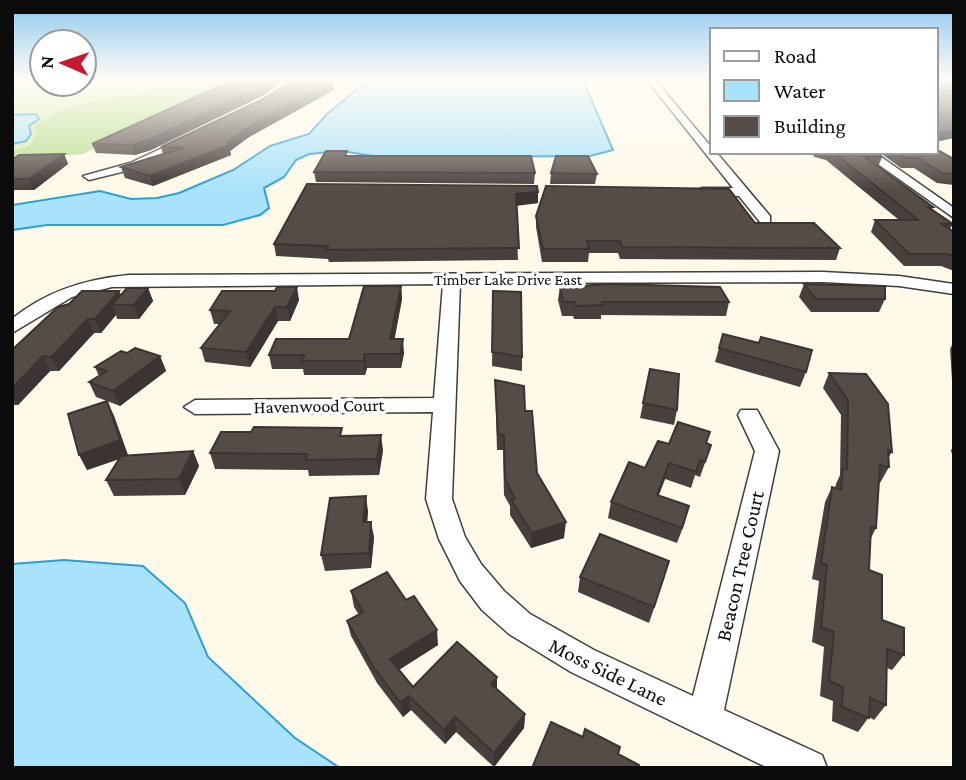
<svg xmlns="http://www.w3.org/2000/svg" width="966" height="780" viewBox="0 0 966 780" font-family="'Crimson Pro',serif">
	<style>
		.green { fill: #d4ecb0 }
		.forest { fill: #b8de8e }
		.water { fill: #a9e3fb; stroke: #2aa0d8; stroke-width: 2 }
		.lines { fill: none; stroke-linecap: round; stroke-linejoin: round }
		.street-casing { stroke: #3e3e3e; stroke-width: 3 }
		.street { fill: #fff; fill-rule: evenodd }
		.wall { fill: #49403d }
		.shaded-wall { fill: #3c3432 }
		.building { fill: #554b47; stroke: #3c3432; stroke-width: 2 }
		.labels { text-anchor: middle; stroke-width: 7; stroke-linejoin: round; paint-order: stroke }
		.far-street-label { font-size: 16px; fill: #0b0b0b; stroke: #fff }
		.street-label { font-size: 18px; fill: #0b0b0b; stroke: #fff }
		.near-street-label { font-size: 21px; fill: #0b0b0b; stroke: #fff }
	</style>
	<rect width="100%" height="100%" fill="#fff9e9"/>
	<polygon class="green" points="12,80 84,84 84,80 173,80 133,95 84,102 36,132 29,145 12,151 12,144 26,141 29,126 36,114 12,115"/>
	<polygon class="forest" points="173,80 228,80 83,154 12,160 12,151 30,145 36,132 34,125 63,109 108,97 133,95"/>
	<g class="water">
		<polygon points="368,80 583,80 613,150 590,156 380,157 341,151 309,154 296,160 284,177 264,188 269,208 260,215 223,225 47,225 12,230 12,205 100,191 131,199 157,198 179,193 233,170 270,146 309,134 326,115"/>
		<polygon points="36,114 39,119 29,126 31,134 26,141 12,144 12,115"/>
		<polygon points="64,560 143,566 185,603 208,657 295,738 340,768 12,768 12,564"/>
	</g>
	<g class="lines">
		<g class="street-casing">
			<g id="street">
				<polygon points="647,80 655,80 712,148 712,152 716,152 770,216 770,222 760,222 739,196 698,195 696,192 702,188 733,188"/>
				<polygon points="186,137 191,140 190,142 138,168 89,180 83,176 130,163"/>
				<polygon points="861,152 874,152 954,208 954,218"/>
				<path d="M823,272L899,276L954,284V294L899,286L823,282L460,283L452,499L465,537L481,564L504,591L530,614L594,650L693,696L755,451L738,415L741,410H757L779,451L724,710L822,755L827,768H768L571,672L509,634L482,610L460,581L439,539L426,499L433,412L195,414L184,407L195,400L434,398L443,284L112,287L72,297L12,333V319C46,291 86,279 129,275Z"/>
			</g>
		</g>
		<use href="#street" class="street"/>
	</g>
	<g class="wall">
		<polygon points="233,80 282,80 280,83 264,95 151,150 135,155 96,153 92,144"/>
		<polygon points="604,80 636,80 636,81 605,81"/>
		<polygon points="936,80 954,80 954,93 937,92"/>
		<polygon points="334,90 249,137 230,151 231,155 153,186 125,178 121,167 163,154 161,147"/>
		<polygon points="809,152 875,152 882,157 878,167 933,207 932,210 953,224 950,229 954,232 954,271 941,266 904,266 871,232 875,220 899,220 826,160 815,157"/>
		<polygon points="879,152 936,152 954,159 954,185 937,183 914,168 901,168"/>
		<polygon points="64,154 68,164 34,190 12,190 12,160"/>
		<polygon points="348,156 535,173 534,184 316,182 314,172"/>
		<polygon points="551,173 597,174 595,184 550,184"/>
		<polygon points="307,184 538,203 516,205 518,260 329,262 328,259 276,256 274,244"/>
		<polygon points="536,216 755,223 840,248 836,260 620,259 618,253 589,253 588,262 542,262 536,227"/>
		<polygon points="804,284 885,299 879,312 811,312 799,297"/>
		<polygon points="401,286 402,299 394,339 404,353 401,368 367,368 365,375 304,375 303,369 272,369 269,355 349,339"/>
		<polygon points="560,287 729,302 726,316 601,315 601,319 574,319 573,316 562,316 558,300"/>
		<polygon points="148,288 153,301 139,319 117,319 116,315 101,333 94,333 59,371 50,371 18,405 14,405 12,407 12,350 119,291 121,295"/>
		<polygon points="493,291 522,357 522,371 492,366"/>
		<polygon points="299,300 290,321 278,321 250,367 205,362 201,348 219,324 214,324 210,310"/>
		<polygon points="723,334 759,343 806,372 800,387 715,362"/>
		<polygon points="954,341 954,410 950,349"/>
		<polygon points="127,353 160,356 166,371 120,406 107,401 114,416 128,455 193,451 199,466 185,495 114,496 106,480 119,459 87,470 107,401 96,397 89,382 99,376 95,367"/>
		<polygon points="650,369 677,410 674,425 640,418"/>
		<polygon points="829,373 892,452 888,458 889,467 880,483 879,482 876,528 871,538 869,570 882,620 904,655 892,670 887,668 886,705 874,720 869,717 858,732 832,721 833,701 820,696 824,647 812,642 819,581 812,579 825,502 832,487 835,488 836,484 840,475 841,415 823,388"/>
		<polygon points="495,380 525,411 537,473 564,538 531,548 510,515 510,506 504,495 503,450 497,450"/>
		<polygon points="343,436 383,450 379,475 309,476 308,470 215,469 210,453"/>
		<polygon points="669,444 706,460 700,477 695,475 691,488 665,479 658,496 685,522 677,543 608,518 611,502"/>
		<polygon points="954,446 954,463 951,450"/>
		<polygon points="368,511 367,522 374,537 371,568 325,571 321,555"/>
		<polygon points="665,576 649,623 578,592 580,577"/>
		<polygon points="351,591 406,600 438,645 399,670 413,687 497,677 497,689 525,714 524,728 494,767 456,732 445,744 411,710 403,717 377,683 351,636 347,621 359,615 354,607"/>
	</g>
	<g class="shaded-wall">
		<polygon points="272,80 282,80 280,83 264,95 151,150 135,155 132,145"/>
		<polygon points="333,82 334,90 249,137 230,151 231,155 153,186 150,176 228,142 247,128"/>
		<polygon points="954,130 954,138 936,142 936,133"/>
		<polygon points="64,154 68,164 34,190 29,179"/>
		<polygon points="538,192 538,203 516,206 516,194"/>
		<polygon points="401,286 402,299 392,353 390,339"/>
		<polygon points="297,287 299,300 290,321 287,307"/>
		<polygon points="148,288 153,301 139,319 134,305"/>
		<polygon points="119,291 125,305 112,305 116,315 101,333 95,319"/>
		<polygon points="275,307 278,321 250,367 246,352"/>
		<polygon points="88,319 94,333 59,371 51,357"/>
		<polygon points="403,339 404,353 401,368 400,354"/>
		<polygon points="365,354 367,368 365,375 363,361"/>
		<polygon points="43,356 50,371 18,405 12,396 12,388"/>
		<polygon points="160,356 166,371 120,406 113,391"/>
		<polygon points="107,401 114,416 128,456 87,470 79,455"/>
		<polygon points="381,435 383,450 379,475 377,459"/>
		<polygon points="193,451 199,466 185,495 179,479"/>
		<polygon points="669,463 665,479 653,511 657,495"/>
		<polygon points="366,496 368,511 366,538 363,522"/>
		<polygon points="371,522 374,537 371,568 369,553"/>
		<polygon points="566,522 564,538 531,548 532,533"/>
		<polygon points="437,630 438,645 392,674 390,659"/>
		<polygon points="497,677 497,692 491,684"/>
		<polygon points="409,696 411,710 403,717 400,702"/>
		<polygon points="525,714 524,728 494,767 494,753"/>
		<polygon points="455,717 456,732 445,744 444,730"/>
	</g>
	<g class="building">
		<polygon points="233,80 272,80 262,87 148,140 132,145 92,144"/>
		<polygon points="936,80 954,80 954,85 939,85 937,93 954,95 954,130 936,133"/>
		<polygon points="292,81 333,82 247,128 228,142 229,145 150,176 121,167 183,148 161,147 263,99"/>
		<polygon points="936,149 954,159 954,174 942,173 918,158 905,158 897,152 936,152"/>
		<polygon points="326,151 347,151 345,156 531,156 535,173 314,172"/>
		<polygon points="833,152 875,152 882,157 865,157 933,207 928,207 953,224 942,224 954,232 954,256 947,254 909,254 875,220 918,220"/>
		<polygon points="64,154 29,179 12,179 12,160 19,155"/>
		<polygon points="556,156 588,156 597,174 551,173"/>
		<polygon points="307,184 537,186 538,192 516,194 519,248 326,250 328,246 274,244"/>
		<polygon points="546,186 729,189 755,223 814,223 840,248 622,247 620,241 587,241 589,249 543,249 536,216"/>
		<polygon points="611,284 720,287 729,302 602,302 603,305 576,306 575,302 563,302 560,287"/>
		<polygon points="804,284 885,286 885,299 816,299"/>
		<polygon points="364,286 401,286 390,339 403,339 400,354 365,354 363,361 301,361 304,355 269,355 276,339 349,339"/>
		<polygon points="277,287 297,287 287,307 275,307 246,352 201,348 230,311 210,310 222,291 275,291"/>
		<polygon points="127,288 148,288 134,305 112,305"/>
		<polygon points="82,291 119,291 95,319 88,319 51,357 43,356 12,388 12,350 58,307 69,304"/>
		<polygon points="493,291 521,292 522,357 492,352"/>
		<polygon points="723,334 759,343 761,337 812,350 806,372 719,348"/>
		<polygon points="135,348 160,356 113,391 89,382 107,371 95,367 121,351 127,353"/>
		<polygon points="650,369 679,374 677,410 643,403"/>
		<polygon points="829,373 866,374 888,404 892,452 888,450 889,467 880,465 876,528 871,527 869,570 882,575 882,620 904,628 904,655 887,649 886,705 870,698 869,718 842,707 843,687 829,681 834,632 821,627 827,565 821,563 832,487 841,490 843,468 847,469 848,400"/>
		<polygon points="495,380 524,386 525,411 532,411 537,473 566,522 532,533 511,500 515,499 505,479 504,435 498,435"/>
		<polygon points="107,401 120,440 79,455 68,414"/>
		<polygon points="678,422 710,432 706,443 711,445 705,462 700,460 696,472 669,463 657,495 689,506 682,528 611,502 629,462 645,468 658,441 669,444"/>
		<polygon points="254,427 342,428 340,436 381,435 377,459 306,460 307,454 210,453 221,432 251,432"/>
		<polygon points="193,451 179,479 106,480 121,456"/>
		<polygon points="366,496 363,522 371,522 369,553 321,555 330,498"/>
		<polygon points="600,534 669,561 654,607 580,577"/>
		<polygon points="387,572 406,600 414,596 437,630 390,659 413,687 457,642 497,677 491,684 525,714 494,753 455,717 444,730 409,696 400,702 374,668 347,621 363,612 351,591"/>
		<polygon points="551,722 583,737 585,729 620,747 618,754 639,765 638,768 532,768"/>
	</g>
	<linearGradient id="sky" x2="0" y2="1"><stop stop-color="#8fc7f0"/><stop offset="0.42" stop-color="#fffcf5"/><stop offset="1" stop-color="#fffcf5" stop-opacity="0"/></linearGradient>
	<rect width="966" height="190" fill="url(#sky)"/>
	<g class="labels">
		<g class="far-street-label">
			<text x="508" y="285">Timber Lake Drive East</text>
		</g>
		<g class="street-label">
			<text transform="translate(319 406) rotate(-1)" y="6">Havenwood Court</text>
		</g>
		<g class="near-street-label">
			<text transform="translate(740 566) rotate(-77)" y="7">Beacon Tree Court</text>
			<text transform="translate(608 672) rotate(26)" y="7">Moss Side Lane</text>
		</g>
	</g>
	<rect width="966" height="780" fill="none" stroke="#0b0b0b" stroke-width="28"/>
	<rect x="710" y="28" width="228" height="126" fill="#ffffff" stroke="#9d9d9d" stroke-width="2"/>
	<rect x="724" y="51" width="35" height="10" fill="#ffffff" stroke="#9d9d9d" stroke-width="2"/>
	<text x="774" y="63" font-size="21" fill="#0b0b0b">Road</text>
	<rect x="724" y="80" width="35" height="21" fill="#a9e3fb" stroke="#9d9d9d" stroke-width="2"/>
	<text x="774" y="98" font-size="21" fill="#0b0b0b">Water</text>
	<rect x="724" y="116" width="35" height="21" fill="#554b47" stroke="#9d9d9d" stroke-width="2"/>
	<text x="774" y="133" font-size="21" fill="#0b0b0b">Building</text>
	<g transform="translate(63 63) rotate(272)"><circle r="33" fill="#ffffff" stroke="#9d9d9d" stroke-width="2"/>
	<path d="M0-5L12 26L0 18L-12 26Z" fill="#c6192e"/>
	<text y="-10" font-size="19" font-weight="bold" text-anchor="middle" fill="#0b0b0b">N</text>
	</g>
</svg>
